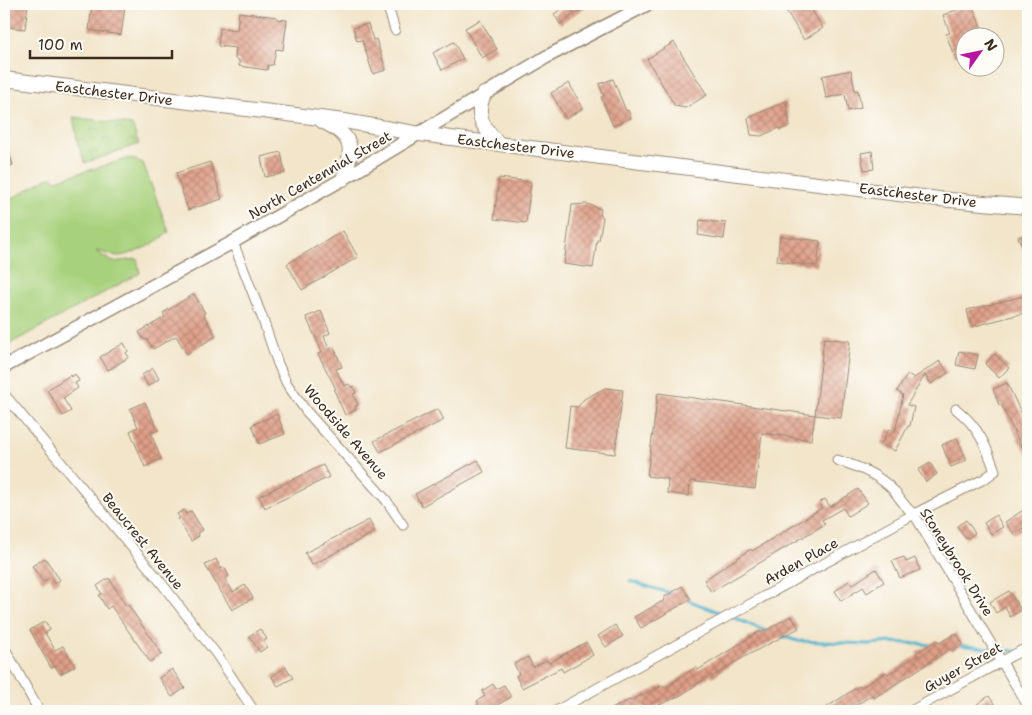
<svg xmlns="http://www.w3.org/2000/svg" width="1032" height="715" viewBox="0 0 1032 715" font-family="'Shantell Sans',sans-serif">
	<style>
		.park { fill: url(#park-crowns); stroke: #727e4e }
		.garden { fill: #a8d17d; stroke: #727e4e }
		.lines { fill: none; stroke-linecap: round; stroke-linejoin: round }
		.stream { stroke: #4fb3ce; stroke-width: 3 }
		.building { fill: url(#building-cross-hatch) }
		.street-casing { stroke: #968874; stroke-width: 11 }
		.secondary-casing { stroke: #968874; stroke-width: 15 }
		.primary-casing { stroke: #968874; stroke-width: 16 }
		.street { stroke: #fff; stroke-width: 9 }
		.secondary { stroke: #fff; stroke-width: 12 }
		.primary { stroke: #fff; stroke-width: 14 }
		.labels { text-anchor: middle; stroke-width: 4; stroke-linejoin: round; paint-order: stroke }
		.street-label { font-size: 14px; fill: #3b2a1e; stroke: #fdfcf7 }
	</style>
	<defs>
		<pattern id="park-crowns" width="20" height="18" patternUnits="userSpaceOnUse" patternTransform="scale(1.25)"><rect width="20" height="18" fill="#a8d17d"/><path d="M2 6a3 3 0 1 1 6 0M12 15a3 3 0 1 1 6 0" fill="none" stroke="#8aaa66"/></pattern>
		<pattern id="building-cross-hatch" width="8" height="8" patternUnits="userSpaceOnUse" patternTransform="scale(1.25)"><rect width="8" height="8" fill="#df9f88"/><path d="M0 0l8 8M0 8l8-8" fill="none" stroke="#b6826f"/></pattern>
	</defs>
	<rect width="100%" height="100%" fill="#fdfcf7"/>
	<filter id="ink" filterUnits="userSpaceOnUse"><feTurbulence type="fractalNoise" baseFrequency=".02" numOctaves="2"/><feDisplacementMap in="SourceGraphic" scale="10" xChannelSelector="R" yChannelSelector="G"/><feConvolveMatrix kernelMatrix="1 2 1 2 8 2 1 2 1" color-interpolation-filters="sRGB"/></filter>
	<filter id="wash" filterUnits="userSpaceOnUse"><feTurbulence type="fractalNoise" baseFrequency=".0096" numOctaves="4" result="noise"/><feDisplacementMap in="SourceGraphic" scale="20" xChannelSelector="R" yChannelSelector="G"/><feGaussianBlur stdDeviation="1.12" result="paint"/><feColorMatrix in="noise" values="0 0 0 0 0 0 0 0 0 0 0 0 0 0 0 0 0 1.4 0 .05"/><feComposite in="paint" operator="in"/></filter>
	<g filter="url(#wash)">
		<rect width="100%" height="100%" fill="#f2e5ca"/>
		<polygon class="park" points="73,117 132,125 139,144 85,163 78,144"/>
		<path class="garden" d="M130,158L143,163L169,232C156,243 136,254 119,256C112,256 103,252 96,251L112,262L137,259L140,273L4,347V203L51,176L56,180Z"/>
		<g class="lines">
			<g class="stream">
				<polyline points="630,581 673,594"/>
				<polyline points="685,599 726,615"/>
				<polyline points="732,617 768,632"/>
				<polyline points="781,636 798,641 824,642 868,644 892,642 934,645"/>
				<polyline points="957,645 1016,651"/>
			</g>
		</g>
		<g id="blocks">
			<g class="building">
				<polygon points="10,4 28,4 25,29 8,27"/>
				<polygon points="92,4 125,6 121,35 89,30"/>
				<polygon points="570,4 590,4 560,24 554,14"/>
				<polygon points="782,4 808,4 823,28 804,40"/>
				<polygon points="972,4 985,38 964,38 964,53 954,56 946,34 950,33 943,15"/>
				<polygon points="239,12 277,17 277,19 287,20 283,50 276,49 273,65 268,65 267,70 239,66 239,60 235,59 236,48 218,46 220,28 237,30"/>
				<polygon points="480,20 497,49 482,58 465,28"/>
				<polygon points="368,24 373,40 376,39 386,70 373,74 362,40 357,41 353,28"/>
				<polygon points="454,42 463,59 442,70 433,53"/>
				<polygon points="674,42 707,95 685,108 675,106 647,59"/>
				<polygon points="851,70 855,91 858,90 861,108 848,111 845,94 826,98 822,76"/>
				<polygon points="613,79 626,111 628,110 631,118 613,126 601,97 604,96 599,84"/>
				<polygon points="569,83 583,108 566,119 551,93"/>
				<polygon points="786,101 790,126 780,130 779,128 761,136 751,135 748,118"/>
				<polygon points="4,142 6,142 13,165 4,168"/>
				<polygon points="872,151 874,169 864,170 861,153"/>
				<polygon points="281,152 285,173 265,177 261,157"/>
				<polygon points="210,162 222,199 188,210 176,173"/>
				<polygon points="499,178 531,182 526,223 494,219"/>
				<polygon points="587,204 601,209 600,216 603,217 599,240 597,240 593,268 564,264 572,205"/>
				<polygon points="700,220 726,223 724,239 698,235"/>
				<polygon points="343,231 358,257 302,290 287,264"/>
				<polygon points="1028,233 1028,260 1018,237"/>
				<polygon points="780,236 820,241 817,266 777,261"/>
				<polygon points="194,294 205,313 203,314 216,336 187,354 176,336 153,349 147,339 144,340 139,332 165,317 163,313"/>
				<polygon points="1028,295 1028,312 971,327 967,310"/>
				<polygon points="321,311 330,333 324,336 329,349 334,347 342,367 336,369 344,386 349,384 351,387 353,386 356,393 353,394 358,405 355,406 356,410 345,415 334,390 336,389 318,354 322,352 306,317"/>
				<polygon points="824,338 850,341 841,418 815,415"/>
				<polygon points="124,343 128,351 126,353 129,357 108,370 100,357"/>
				<polygon points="959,351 978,355 975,369 956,365"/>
				<polygon points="995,354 1009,368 999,378 985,364"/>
				<polygon points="940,361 948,373 931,384 925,375 907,405 914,407 910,426 908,426 895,451 881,444 889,429 895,432 903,395 897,391 908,374 914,378"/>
				<polygon points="153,368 159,379 148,386 142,375"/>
				<polygon points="75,374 79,381 75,383 78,388 63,398 71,411 63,416 47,390 70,375 71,377"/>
				<polygon points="1007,383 1028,427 1028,455 1018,440 1001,404 999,405 993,389"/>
				<polygon points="605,388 623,390 615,454 565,448 570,406 578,407 584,399"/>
				<polygon points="658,393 815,415 811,440 762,433 755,489 690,481 689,496 667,493 668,479 647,476"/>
				<polygon points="145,402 158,430 151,433 161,459 145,467 130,431 138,427 130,409"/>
				<polygon points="438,409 444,420 380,452 374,441"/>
				<polygon points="277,414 285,434 259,444 252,425"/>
				<polygon points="957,438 967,460 951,467 942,445"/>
				<polygon points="478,460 484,472 422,506 415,494"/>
				<polygon points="930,463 937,474 926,482 918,470"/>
				<polygon points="323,465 329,477 265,508 259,496"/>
				<polygon points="858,489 868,503 848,516 843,508 822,520 825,524 711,592 704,580 751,549 752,551 822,508 819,503 825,499 830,507"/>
				<polygon points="184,510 186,514 191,511 203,530 197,533 199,536 191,541 178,519 180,518 177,514"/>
				<polygon points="1022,511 1028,520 1028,525 1014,534 1005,522"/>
				<polygon points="996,515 1003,527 991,534 984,523"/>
				<polygon points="369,520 375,532 312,565 305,553"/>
				<polygon points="966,520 975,533 966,539 957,526"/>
				<polygon points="904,557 906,562 915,558 920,570 900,578 892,561"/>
				<polygon points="45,558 60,580 54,584 50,577 43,582 32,566"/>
				<polygon points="216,559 221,569 224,567 229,576 225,579 233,592 245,585 253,598 232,610 205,565"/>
				<polygon points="876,569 884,582 867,593 863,587 841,601 835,591 849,581 852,585"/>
				<polygon points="109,578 126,606 128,605 162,654 150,662 111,606 107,609 99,595 102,594 97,586"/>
				<polygon points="682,586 691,599 641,628 634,617 665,600 663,598"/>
				<polygon points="1009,591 1021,610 1010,617 1005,607 996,613 990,602"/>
				<polygon points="791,616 799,628 742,658 712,677 711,675 681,695 646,711 644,706 635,711 608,711 629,700 630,701 663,685 665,688 696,667 698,670 760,631 761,633"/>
				<polygon points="45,621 50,630 45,633 55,650 63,646 75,666 60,674 55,666 51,668 30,630"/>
				<polygon points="615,625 623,636 606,647 598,636"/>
				<polygon points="260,629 267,639 263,641 267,647 260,652 249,636"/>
				<polygon points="956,633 963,644 952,651 950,649 874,698 872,695 847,711 821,711 859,686 860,688 886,672 888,674 918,655 916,653 937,640 939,643"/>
				<polygon points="586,642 593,655 563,672 561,668 522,688 516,676 519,674 514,664 528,657 533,667 547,660 549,663"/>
				<polygon points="286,667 293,678 278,686 272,677 274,675"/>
				<polygon points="172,669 185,688 172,697 159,678"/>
				<polygon points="493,684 496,689 504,685 511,697 487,711 468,711 479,704 477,701 485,696 482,691"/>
				<polygon points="989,696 999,711 981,711 977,704"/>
			</g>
		</g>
	</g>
	<g filter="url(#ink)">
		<use href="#blocks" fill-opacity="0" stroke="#968874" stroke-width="1"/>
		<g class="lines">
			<g class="street-casing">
				<g id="street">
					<polyline points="387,4 395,30"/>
					<polyline points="233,242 262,317 278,364 287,384 306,411 386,500 403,525"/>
					<polyline points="4,394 159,580 217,655 254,711"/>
					<path d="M837,460C857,466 878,474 893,490C900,498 905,508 914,514L1028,706"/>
					<polyline points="4,647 39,711"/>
					<path d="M556,711L914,514L984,479L995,471C986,445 978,426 956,409"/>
					<polyline points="911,711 1028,647"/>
				</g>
			</g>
			<g class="secondary-casing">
				<polyline id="secondary" points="4,367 233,242 343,179 548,56 648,4"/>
			</g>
			<g class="primary-casing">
				<g id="primary">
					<polyline points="4,79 344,121 420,134 609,158 939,199 1028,207"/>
					<path d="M484,94C474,117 483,127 499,144"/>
					<path d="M322,121C355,137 354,148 343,179"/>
				</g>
			</g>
			<use href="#street" class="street"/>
			<use href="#secondary" class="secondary"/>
			<use href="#primary" class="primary"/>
		</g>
	</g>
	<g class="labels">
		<g class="street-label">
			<text transform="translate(114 93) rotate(7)" y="5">Eastchester Drive</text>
			<text transform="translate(516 146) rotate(7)" y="5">Eastchester Drive</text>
			<text transform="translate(320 175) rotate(-30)" y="5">North Centennial Street</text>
			<text transform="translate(918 195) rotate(7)" y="5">Eastchester Drive</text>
			<text transform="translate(346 432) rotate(49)" y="5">Woodside Avenue</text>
			<text transform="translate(143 541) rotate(51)" y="5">Beaucrest Avenue</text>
			<text transform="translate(801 561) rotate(-29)" y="5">Arden Place</text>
			<text transform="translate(957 562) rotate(58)" y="5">Stoneybrook Drive</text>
			<text transform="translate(963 667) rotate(-29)" y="5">Guyer Street</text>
		</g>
	</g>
	<rect width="1032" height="715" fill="none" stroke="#fdfcf7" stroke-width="20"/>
	<g transform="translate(980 52) rotate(57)"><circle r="24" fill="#fdfcf7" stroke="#afa8a0"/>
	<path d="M0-4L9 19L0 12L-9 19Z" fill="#b5179e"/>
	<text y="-8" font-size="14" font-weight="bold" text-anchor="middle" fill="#3b2a1e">N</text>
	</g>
	<path d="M30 50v8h142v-8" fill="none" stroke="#3b2a1e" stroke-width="2.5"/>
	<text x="38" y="50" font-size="15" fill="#3b2a1e" stroke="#fdfcf7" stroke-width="4" paint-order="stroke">100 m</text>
</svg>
